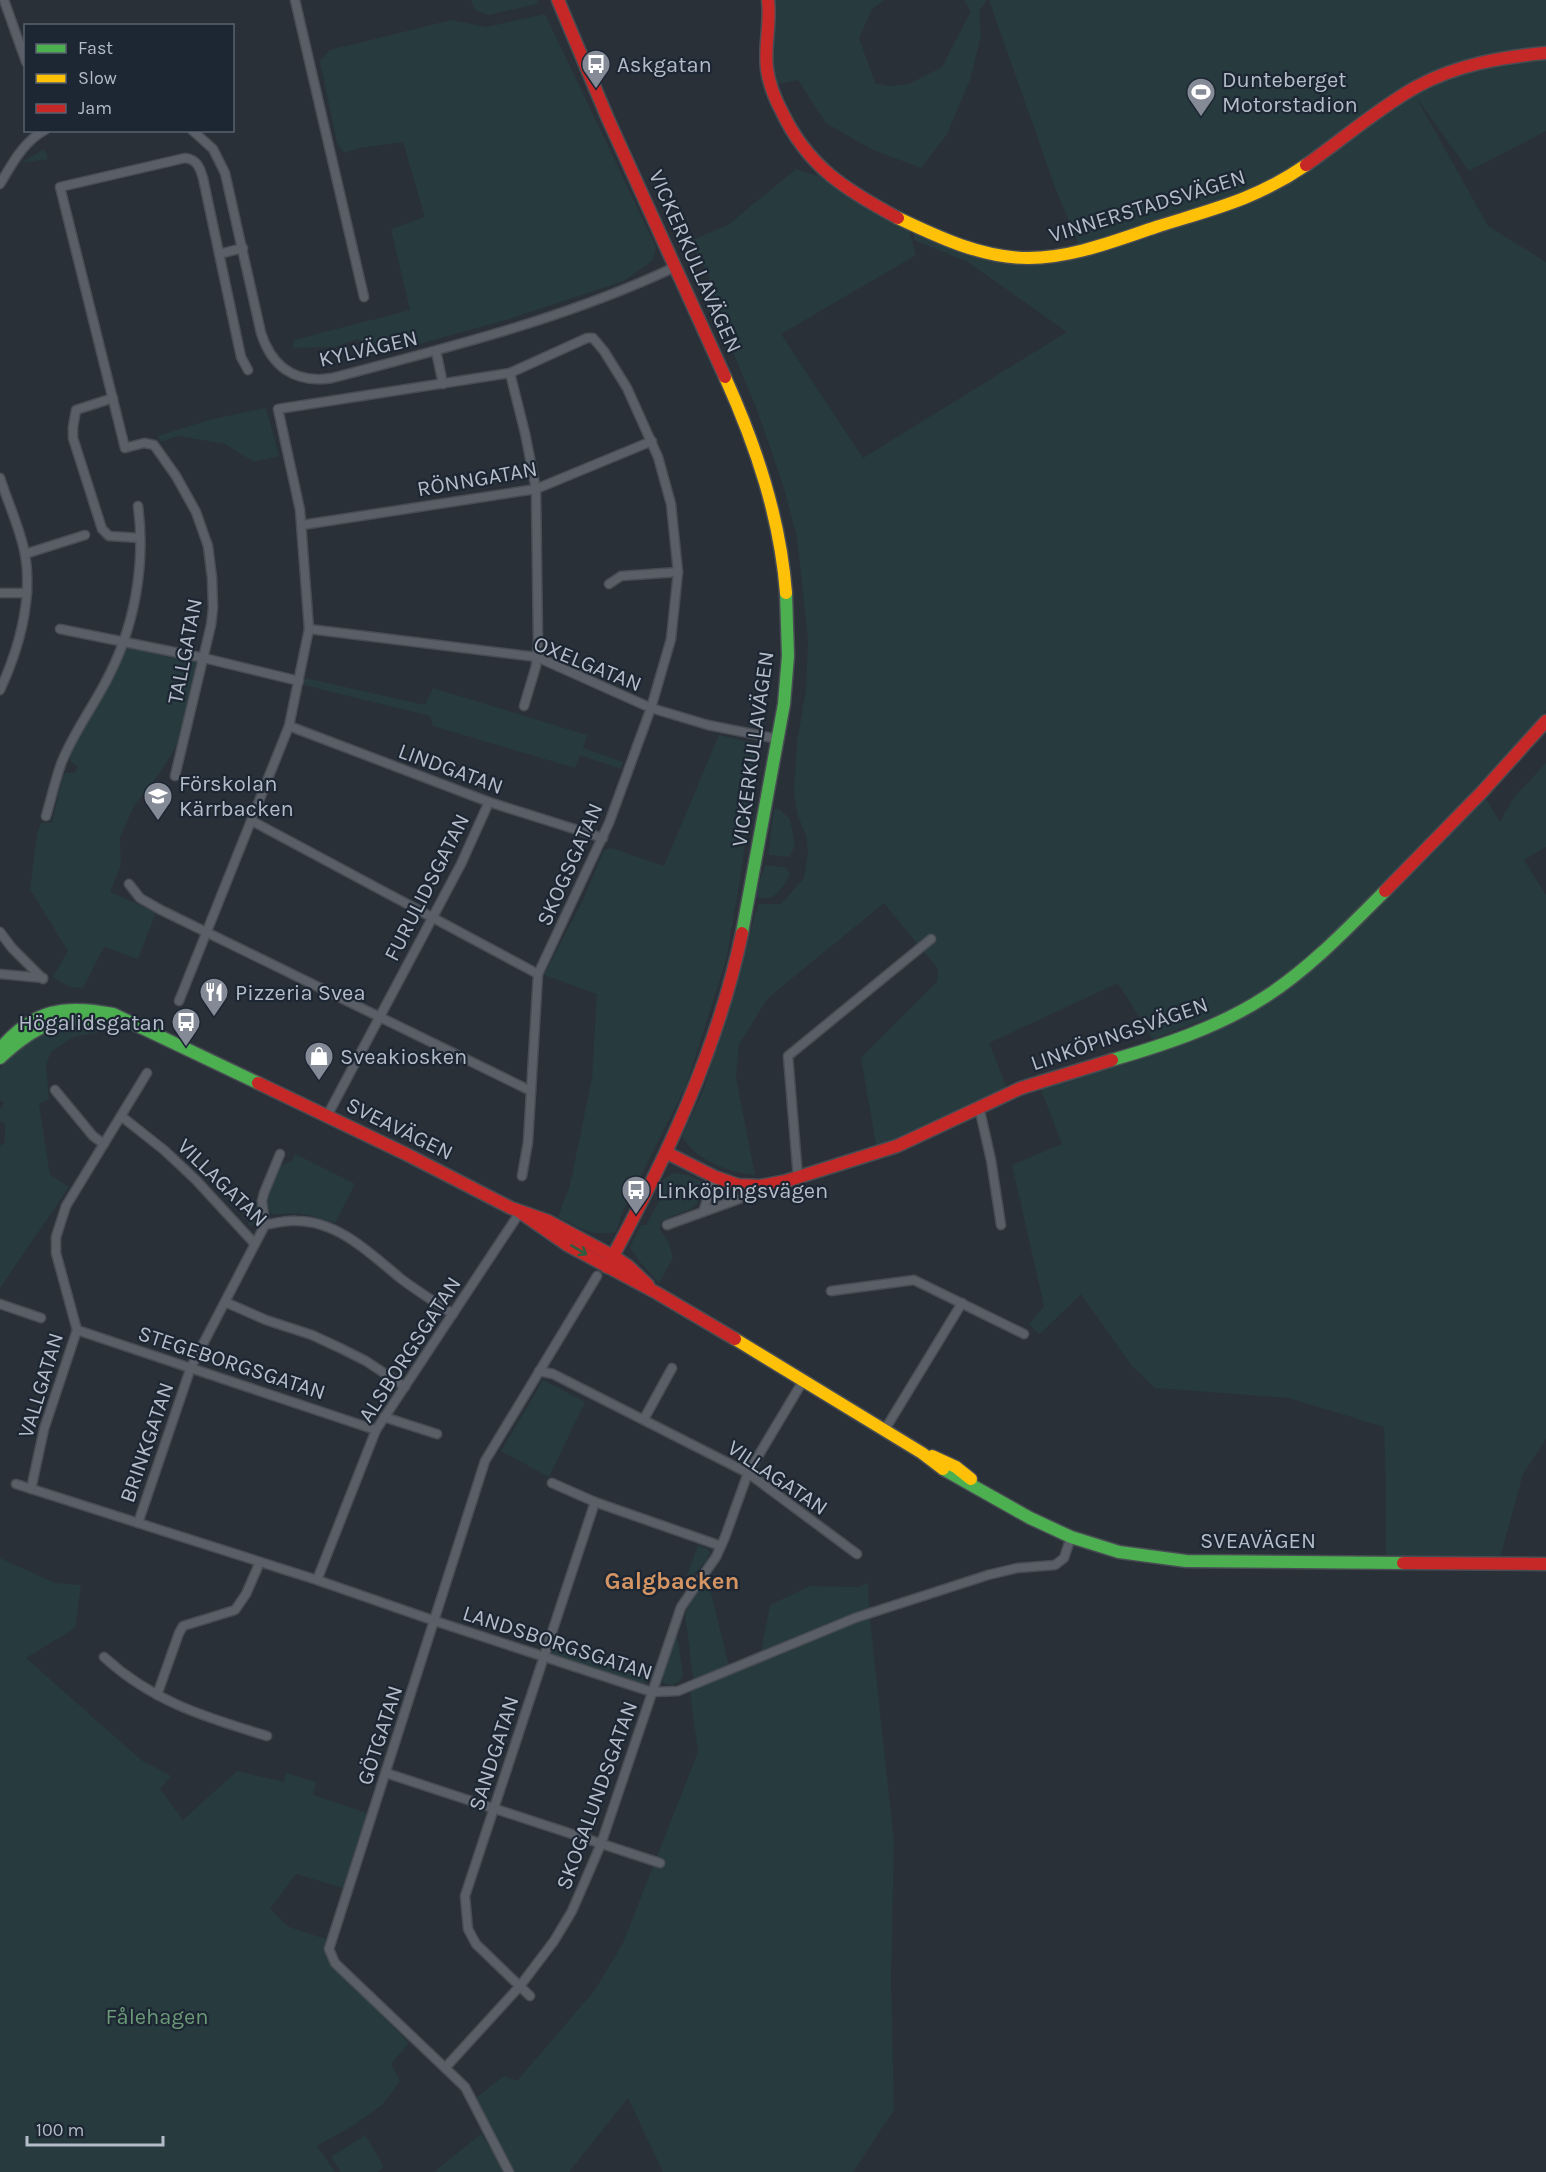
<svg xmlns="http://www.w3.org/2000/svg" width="1546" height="2172" viewBox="0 0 1546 2172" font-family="Karla,sans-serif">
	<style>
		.green { fill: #273a3e }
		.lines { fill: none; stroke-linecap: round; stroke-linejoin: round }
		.street-casing { stroke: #484c53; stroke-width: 11 }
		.fast-casing { stroke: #484c53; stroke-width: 15 }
		.slow-casing { stroke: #484c53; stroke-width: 15 }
		.jam-casing { stroke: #484c53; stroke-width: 15 }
		.street { stroke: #5a5e66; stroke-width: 8 }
		.fast { stroke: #4caf50; stroke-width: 12 }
		.slow { stroke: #ffc107; stroke-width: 12 }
		.jam { stroke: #c62828; stroke-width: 12 }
		.oneway { stroke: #305d3f }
		.labels { text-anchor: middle; stroke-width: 4.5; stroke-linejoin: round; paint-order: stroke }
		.poi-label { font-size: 22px; fill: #b4bcc9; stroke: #1d2633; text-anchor: start }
		.street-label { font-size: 22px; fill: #b4bcc9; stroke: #1d2633 }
		.park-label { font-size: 22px; fill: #6b9a76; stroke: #1d2633 }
		.neighbourhood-label { font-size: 24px; font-weight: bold; fill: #d59563; stroke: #1d2633 }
	</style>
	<rect width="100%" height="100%" fill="#2a3038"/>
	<g class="green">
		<polygon points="471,0 538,0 536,4 488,15 475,10"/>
		<polygon points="762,0 884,0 872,9 859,38 875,83 889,86 909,84 942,67 971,11 964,0 987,0 979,11 981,36 970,80 947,134 921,168 871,149 826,123 798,80 770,86 762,53"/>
		<path d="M989,0H1546V131L1469,171L1416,97L1488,226L1546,262V710L1479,787L1500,822L1514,797L1546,763V847L1524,860L1546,895V1439L1523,1474L1499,1561L1386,1556V1487L1384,1427L1289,1398L1155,1388L1132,1366L1081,1294L1040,1334L1029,1325L1044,1306L1012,1165L1062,1144L1036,1077L1156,1053L1219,1014L1153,1039L1118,983L989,1043L1007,1088L877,1150L861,1058L937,982L938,969L884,903L768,998L739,1044L736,1078L755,1175C728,1172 696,1161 682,1136L703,1091L732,999L758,904H781L804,878L808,852L806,835L797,814L794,790L797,742L806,690L808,640L797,537L783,485L756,407L705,286L710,277L690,241L728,225L796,169L835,181L907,223L916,255L781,334L863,458L1067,332L968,262L914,240V225L996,254L1081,249L1056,190Z"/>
		<polygon points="545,14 656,247 652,261 624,281 509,319 401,349 381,350 358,339 334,347 293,348 294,340 410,310 391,229 425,217 403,142 360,148 344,153 337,143 320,61 330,50 451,20 487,27"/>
		<polygon points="44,149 48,159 21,163"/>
		<polygon points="266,408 279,456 254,462 225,444 178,436 161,442 158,436 209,420"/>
		<polygon points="136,646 198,659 178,744 158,775 134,806 120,838 121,865 110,892 154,911 155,915 138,959 104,947 83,988 70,987 53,977 68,951 30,889 37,834 41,823 52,823 62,779 65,773 75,773 78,767 71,762 70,754 128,647"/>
		<polygon points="305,678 425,705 433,688 587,735 583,748 623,762 621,769 580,755 575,768 433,726 430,716 304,685"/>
		<path d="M719,735L753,743L757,751L740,880L726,960L686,1086L622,1213L616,1231C595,1239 577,1226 558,1217L570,1185L592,1078L597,994L544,975L583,900L604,850L611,848L664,866Z"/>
		<polygon points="778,808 790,819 795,846 789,857 768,855 774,810"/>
		<path d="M765,865L785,867L790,874C783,888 774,904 755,896Z"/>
		<path d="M68,1024L93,1026L107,1031L73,1037L51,1052L46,1065L49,1099L39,1104L50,1175L69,1187L0,1288V1146L5,1142V1124L0,1121V1109L4,1103L0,1100V1069C26,1040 32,1036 68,1024Z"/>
		<path d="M295,1154L355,1184L335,1223C325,1220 314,1216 303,1214C279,1211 255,1226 272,1183C277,1170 279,1165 292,1161Z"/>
		<path d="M674,1173L689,1175L704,1183L697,1204L691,1209L661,1221L660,1230L668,1241L673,1258L659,1283L640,1262L630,1247L641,1225H646L660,1200L656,1199C658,1187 662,1177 674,1173Z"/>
		<polygon points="720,1189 753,1194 737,1195 720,1200 712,1194 715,1190"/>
		<polygon points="257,1200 260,1214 256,1225 247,1225 251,1221"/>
		<polygon points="543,1380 585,1402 549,1477 501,1451"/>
		<polygon points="698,1545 707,1549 710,1552 706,1561 683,1587"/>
		<path d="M0,1558L55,1583L81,1585L75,1628L26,1658L141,1760L171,1776L160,1789L183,1820L237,1771L284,1782L286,1773L316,1782L313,1795L367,1813L343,1888L296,1874L270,1909L289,1927L326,1939C323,1950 325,1956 332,1965L409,2043L391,2064L400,2081L382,2105L354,2125L317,2146L335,2172H0Z"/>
		<polygon points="711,1577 710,1589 730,1670 761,1652 770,1605 810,1586 859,1587 868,1583 869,1610 894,1842 891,1980 894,2110 853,2172 663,2172 628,2098 569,2172 434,2172 481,2134 502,2164 473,2100 504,2076 517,2081 595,1990 623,1943 698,1752 689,1684 694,1682 685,1616 689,1601"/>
		<path d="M677,1636L683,1675L680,1681L672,1685L663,1683C661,1673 670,1642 677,1636Z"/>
		<polygon points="551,1647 651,1680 646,1683 638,1683 554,1655 551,1652"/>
		<polygon points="365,2135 384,2167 377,2172 341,2172 331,2157"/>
	</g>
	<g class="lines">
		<g class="street-casing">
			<g id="street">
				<polyline points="4,0 26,62"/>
				<polyline points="295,0 364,297"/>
				<path d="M192,130L213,149L225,173L261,333C272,367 295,384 332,378C449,347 565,319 675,267"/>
				<path d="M0,184C12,164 23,142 45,130"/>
				<polyline points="219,254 243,248"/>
				<polyline points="436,351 443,384"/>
				<polyline points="510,373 525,433 536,489 538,642 536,666 524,706"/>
				<polyline points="113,398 76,410 73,427 73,438 102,529 109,536 140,538"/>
				<path d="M0,478C8,503 20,528 25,554C33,599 19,649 0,690"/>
				<polyline points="302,525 536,489 652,441"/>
				<polyline points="25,554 85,535"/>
				<polyline points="609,584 621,576 678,572"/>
				<polyline points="0,593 27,593"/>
				<polyline points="60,629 204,658 299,681"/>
				<polyline points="309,629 537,657 651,708 708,725 778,739"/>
				<polyline points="289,726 489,802 603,838"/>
				<path d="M175,776L211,625L213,608L212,578L208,546L196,512L176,476L154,445L144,443L125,448L60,187L185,158C197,159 200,168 203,178L241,357L248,370"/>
				<path d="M46,816C51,799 55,781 61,764C72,735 91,710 105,683C134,630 146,566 138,506"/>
				<polyline points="252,821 538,974"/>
				<polyline points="129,884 140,898 161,910 531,1091"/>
				<polyline points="0,932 12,948 43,979"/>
				<polyline points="0,974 43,978"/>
				<polyline points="179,1001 289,726 309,629 300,510 278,409 510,373 587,338 593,338 604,351 627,388 658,457 671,504 678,572 671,639 651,708 609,823 538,974 528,1142 522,1176"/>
				<polyline points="55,1090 93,1136 104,1144"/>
				<polyline points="979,1107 991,1160 1001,1225"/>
				<path d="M121,1116L164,1150L195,1179L255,1244L265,1225C276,1223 287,1220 297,1221C338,1221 371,1254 400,1278C417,1291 435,1302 453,1314"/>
				<polyline points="327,1116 461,864 489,802"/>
				<polyline points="798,1178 788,1056 931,939"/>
				<polyline points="703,1212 715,1177"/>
				<polyline points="265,1225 262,1201 264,1193 280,1154"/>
				<polyline points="667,1225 739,1199"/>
				<polyline points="831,1291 914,1280 1024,1334"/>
				<polyline points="225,1302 266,1320 312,1335 340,1348 366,1361 405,1387"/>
				<polyline points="0,1304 41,1318"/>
				<polyline points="77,1330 376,1430"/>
				<polyline points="539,1371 553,1374 748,1473 857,1554"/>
				<polyline points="384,1417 437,1434"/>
				<polyline points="644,1419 672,1368"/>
				<polyline points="884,1431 962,1303"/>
				<polyline points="552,1483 595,1502 721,1546"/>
				<polyline points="16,1484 317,1580 435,1621 652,1692 678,1691 855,1618 988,1575 1017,1568 1055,1565 1064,1558 1071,1537"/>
				<polyline points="31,1489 44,1429 77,1330 56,1253 56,1237 66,1206 147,1073"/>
				<polyline points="138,1523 191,1367 255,1244"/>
				<polyline points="317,1580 376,1430 520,1212"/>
				<path d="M104,1657C153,1702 205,1717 267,1736"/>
				<polyline points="157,1695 179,1633 183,1626 235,1610 246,1594 260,1562"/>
				<polyline points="386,1773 660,1863"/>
				<polyline points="530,1996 476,1944 468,1929 465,1896 595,1502"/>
				<polyline points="445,2068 520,1986 554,1941 572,1911 601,1844 681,1607 716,1557 725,1537 748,1473 803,1381"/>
				<polyline points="509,2172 465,2087 335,1963 329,1949 485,1461 597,1276"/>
			</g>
		</g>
		<g class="fast-casing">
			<g id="fast">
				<polyline points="742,933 784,704 788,656 786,593"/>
				<path d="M0,1049C33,1010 64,1004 113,1014L258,1083"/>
				<path d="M0,1058C36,1024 62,1013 111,1022"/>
				<path d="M1112,1060C1164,1045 1219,1027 1265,997C1309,969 1348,928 1385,891"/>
				<polyline points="943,1469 1030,1518 1071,1537 1119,1552 1186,1561 1403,1563"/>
			</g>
		</g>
		<g class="slow-casing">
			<g id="slow">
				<path d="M898,218C938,237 982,258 1028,258C1072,258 1114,241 1156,227C1213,209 1255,200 1306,165"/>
				<path d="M725,377C756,446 780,517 786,593"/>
				<polyline points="735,1339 922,1453 943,1469"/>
				<polyline points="932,1456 956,1467 971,1479"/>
			</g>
		</g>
		<g class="jam-casing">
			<g id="jam">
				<polyline points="558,0 608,119 725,377"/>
				<path d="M768,0C771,23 764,46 767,69C769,84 775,99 782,112C808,167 846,190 898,218"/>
				<path d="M1306,165C1343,139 1377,109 1416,87C1456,65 1501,57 1546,53"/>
				<polyline points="1385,891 1482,792 1546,721"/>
				<polyline points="258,1083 406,1154 511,1208 548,1221 613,1256 628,1266 648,1285"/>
				<polyline points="667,1153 715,1177 738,1185 760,1186 786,1181 897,1146 1021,1088 1112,1060"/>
				<polyline points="520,1212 569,1246 657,1293 735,1339"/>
				<path d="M607,1267C665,1161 717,1052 742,933"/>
				<polyline points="1403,1563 1546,1564"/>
			</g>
		</g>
		<use href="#street" class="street"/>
		<use href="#fast" class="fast"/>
		<use href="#slow" class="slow"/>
		<use href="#jam" class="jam"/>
	</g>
	<defs><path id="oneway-shaft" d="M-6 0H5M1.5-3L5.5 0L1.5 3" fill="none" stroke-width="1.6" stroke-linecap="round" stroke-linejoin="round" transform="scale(1.5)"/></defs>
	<use class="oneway" href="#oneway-shaft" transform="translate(579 1250) rotate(31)"/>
	<defs>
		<g id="bus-pin" transform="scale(1.5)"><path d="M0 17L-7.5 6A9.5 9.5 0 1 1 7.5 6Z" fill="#848b96" stroke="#1d2633"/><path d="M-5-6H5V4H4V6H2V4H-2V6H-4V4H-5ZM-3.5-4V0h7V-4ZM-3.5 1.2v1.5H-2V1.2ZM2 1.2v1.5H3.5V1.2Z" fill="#fff"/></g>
		<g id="stadium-pin" transform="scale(1.5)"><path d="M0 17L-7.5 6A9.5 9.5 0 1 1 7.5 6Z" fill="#848b96" stroke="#1d2633"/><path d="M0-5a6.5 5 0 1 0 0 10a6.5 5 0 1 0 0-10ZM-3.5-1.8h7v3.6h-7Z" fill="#fff"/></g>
		<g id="school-pin" transform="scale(1.5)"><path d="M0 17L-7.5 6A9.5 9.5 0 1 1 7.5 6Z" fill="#848b96" stroke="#1d2633"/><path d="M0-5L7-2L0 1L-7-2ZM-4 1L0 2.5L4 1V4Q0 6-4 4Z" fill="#fff"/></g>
		<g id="restaurant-pin" transform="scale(1.5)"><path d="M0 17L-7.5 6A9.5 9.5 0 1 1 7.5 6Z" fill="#848b96" stroke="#1d2633"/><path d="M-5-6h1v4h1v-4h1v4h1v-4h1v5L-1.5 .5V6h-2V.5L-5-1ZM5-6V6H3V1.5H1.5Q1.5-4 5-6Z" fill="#fff"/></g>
		<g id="shop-pin" transform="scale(1.5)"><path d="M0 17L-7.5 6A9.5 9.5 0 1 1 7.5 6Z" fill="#848b96" stroke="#1d2633"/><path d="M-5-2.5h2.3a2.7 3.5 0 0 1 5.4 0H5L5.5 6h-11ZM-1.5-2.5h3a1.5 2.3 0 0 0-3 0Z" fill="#fff"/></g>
	</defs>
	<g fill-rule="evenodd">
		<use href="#bus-pin" x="596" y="64"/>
		<use href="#stadium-pin" x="1201" y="92"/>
		<use href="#school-pin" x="158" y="796"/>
		<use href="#restaurant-pin" x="214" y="992"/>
		<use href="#bus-pin" x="186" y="1022"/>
		<use href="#shop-pin" x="319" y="1056"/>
		<use href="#bus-pin" x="636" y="1190"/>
	</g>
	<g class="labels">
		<g class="poi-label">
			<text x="617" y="72">Askgatan</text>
			<text x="1222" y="87">Dunteberget<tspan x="1222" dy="25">Motorstadion</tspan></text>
			<text x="179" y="791">Förskolan<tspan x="179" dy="25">Kärrbacken</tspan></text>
			<text x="235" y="1000">Pizzeria Svea</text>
			<text x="165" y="1030" text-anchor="end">Högalidsgatan</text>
			<text x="340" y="1064">Sveakiosken</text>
			<text x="657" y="1198">Linköpingsvägen</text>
		</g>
		<g class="street-label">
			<text transform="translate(1147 205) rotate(-17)" y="8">VINNERSTADSVÄGEN</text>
			<text transform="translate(696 261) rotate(66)" y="8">VICKERKULLAVÄGEN</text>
			<text transform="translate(368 348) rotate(-13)" y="8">KYLVÄGEN</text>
			<text transform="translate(477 478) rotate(-10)" y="8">RÖNNGATAN</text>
			<text transform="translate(184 651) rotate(-79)" y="8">TALLGATAN</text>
			<text transform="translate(588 663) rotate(22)" y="8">OXELGATAN</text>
			<text transform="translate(752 749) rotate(-82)" y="8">VICKERKULLAVÄGEN</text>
			<text transform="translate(451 768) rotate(20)" y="8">LINDGATAN</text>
			<text transform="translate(569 864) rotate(-66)" y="8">SKOGSGATAN</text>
			<text transform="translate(426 887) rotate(-63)" y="8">FURULIDSGATAN</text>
			<text transform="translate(1119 1033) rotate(-19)" y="8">LINKÖPINGSVÄGEN</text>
			<text transform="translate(400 1128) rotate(26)" y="8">SVEAVÄGEN</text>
			<text transform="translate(223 1182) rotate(44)" y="8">VILLAGATAN</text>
			<text transform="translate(409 1349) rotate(-57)" y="8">ALSBORGSGATAN</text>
			<text transform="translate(232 1362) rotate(18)" y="8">STEGEBORGSGATAN</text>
			<text transform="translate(40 1385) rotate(-73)" y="8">VALLGATAN</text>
			<text transform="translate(146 1442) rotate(-71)" y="8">BRINKGATAN</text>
			<text transform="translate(778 1477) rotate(34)" y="8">VILLAGATAN</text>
			<text x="1258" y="1548">SVEAVÄGEN</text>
			<text transform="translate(558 1642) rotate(18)" y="8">LANDSBORGSGATAN</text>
			<text transform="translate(379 1735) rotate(-72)" y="8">GÖTGATAN</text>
			<text transform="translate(493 1753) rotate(-72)" y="8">SANDGATAN</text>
			<text transform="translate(596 1795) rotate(-70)" y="8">SKOGALUNDSGATAN</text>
		</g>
		<g class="park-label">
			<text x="157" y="2024">Fålehagen</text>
		</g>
		<g class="neighbourhood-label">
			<text x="672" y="1589">Galgbacken</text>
		</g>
	</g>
	<rect x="24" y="24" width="210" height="108" fill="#1d2633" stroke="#59626f" stroke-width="1.5"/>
	<rect x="36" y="44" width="30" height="9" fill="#4caf50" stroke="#59626f" stroke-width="1.5"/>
	<text x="78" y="54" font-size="18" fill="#b4bcc9">Fast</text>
	<rect x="36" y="74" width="30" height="9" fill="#ffc107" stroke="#59626f" stroke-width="1.5"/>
	<text x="78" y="84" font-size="18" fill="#b4bcc9">Slow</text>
	<rect x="36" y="104" width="30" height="9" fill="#c62828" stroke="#59626f" stroke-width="1.5"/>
	<text x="78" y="114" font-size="18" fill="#b4bcc9">Jam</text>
	<path d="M27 2136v9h136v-9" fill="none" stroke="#b4bcc9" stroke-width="3"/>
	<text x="36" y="2136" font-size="18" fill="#b4bcc9" stroke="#1d2633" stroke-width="4.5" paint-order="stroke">100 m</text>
</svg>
